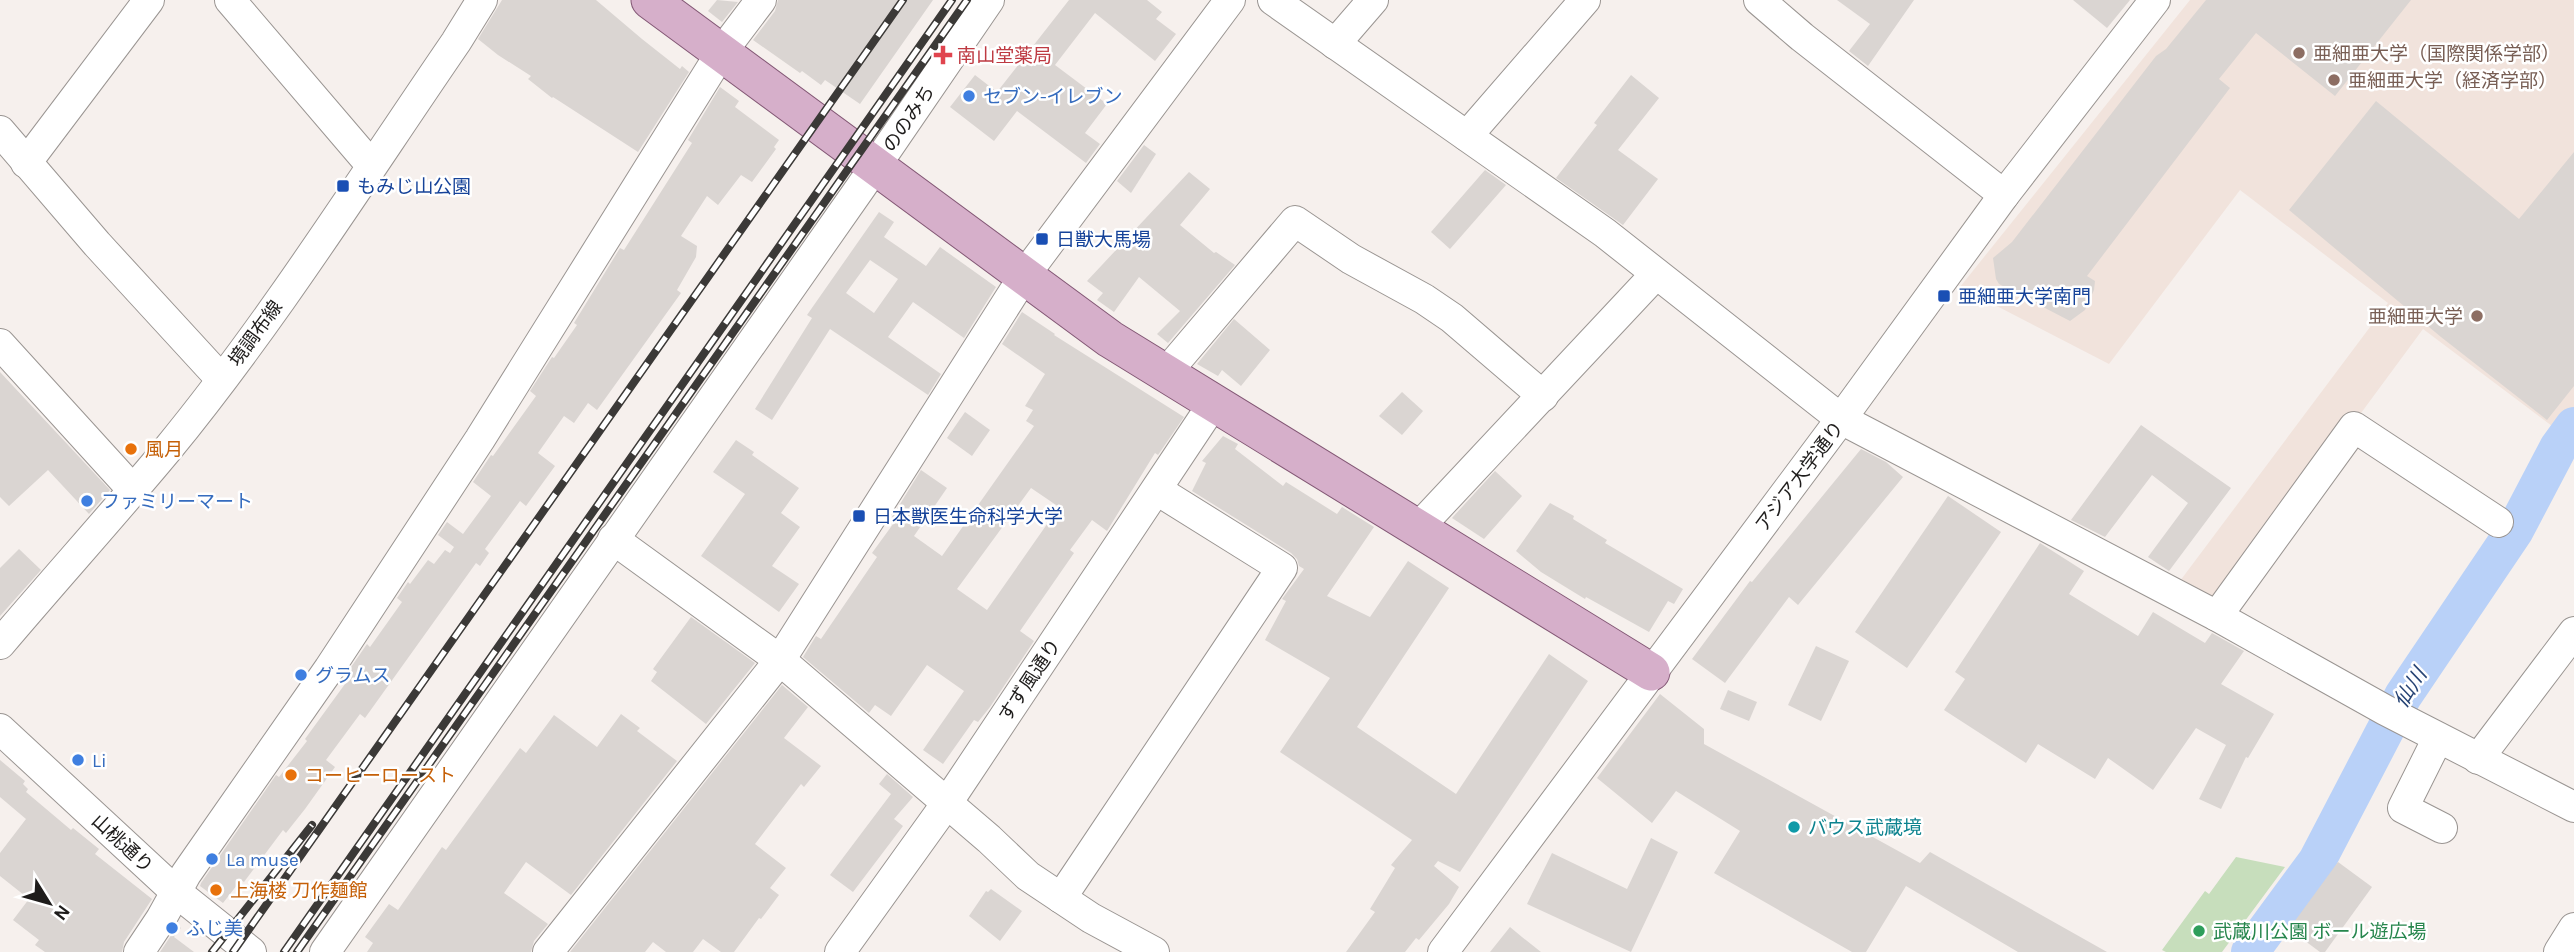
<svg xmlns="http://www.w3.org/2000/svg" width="2574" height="952" viewBox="0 0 2574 952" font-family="Karla,'Noto Sans JP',sans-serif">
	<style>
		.built { fill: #f1e3dc }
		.green { fill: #c7debc }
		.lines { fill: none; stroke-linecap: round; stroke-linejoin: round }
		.river { stroke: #b9d1f8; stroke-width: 38 }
		.building { fill: #dad5d2; fill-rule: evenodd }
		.minor-casing { stroke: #9a9592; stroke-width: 32 }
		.major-casing { stroke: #835875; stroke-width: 39 }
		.minor { stroke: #fff; stroke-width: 30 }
		.major { stroke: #d6afca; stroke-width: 37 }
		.rail-casing { stroke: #3b3937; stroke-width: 8 }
		.rail { stroke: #fff; stroke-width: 5; stroke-dasharray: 16; stroke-linecap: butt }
		.education-dot { fill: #8d6e63; stroke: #fff; stroke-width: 2.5 }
		.health-dot { fill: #e0444e; stroke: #fff; stroke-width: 2.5 }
		.shop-dot { fill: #3f7fe0; stroke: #fff; stroke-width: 2.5 }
		.transit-dot { fill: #1a4fb4; stroke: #fff; stroke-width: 2.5 }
		.food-dot { fill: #e8710a; stroke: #fff; stroke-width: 2.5 }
		.culture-dot { fill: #0f9aa8; stroke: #fff; stroke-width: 2.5 }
		.leisure-dot { fill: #2e9e5b; stroke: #fff; stroke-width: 2.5 }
		.labels { text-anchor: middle; stroke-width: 5; stroke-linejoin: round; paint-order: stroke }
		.education-label { font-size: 19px; fill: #785e54; stroke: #fff; text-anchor: start }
		.health-label { font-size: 19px; fill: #be3a42; stroke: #fff; text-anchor: start }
		.shop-label { font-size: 19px; fill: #366cbe; stroke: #fff; text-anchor: start }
		.street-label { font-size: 19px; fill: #1e1c1b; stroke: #fff }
		.transit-label { font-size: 19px; fill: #164399; stroke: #fff; text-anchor: start }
		.food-label { font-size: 19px; fill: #c56008; stroke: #fff; text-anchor: start }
		.culture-label { font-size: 19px; fill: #0d838f; stroke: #fff; text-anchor: start }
		.leisure-label { font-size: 19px; fill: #27864d; stroke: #fff; text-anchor: start }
		.water-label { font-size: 21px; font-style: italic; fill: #274475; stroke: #fff }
	</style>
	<rect width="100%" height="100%" fill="#f6f0ed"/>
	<polygon class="built" points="2190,0 2574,0 2574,408 2556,429 2423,329 2218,607 2177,585 2388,303 2240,190 2109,364 1960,287"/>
	<polygon class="green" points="2236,857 2285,867 2222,952 2166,952 2162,950 2205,891 2209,894"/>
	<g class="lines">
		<polyline class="river" points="2250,952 2317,861 2403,696 2515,530 2558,448 2574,426"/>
	</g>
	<g class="building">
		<polygon points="502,0 596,0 642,39 680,69 682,66 689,72 638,152 553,97 552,98 528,79 531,76 498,55 478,39"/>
		<polygon points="717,0 738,2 722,22 708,11"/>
		<polygon points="778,0 933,0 860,104 825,80 821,85 802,71 800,73 753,40 775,11"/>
		<polygon points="1069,0 1147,0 1162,12 1156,19 1176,34 1155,61 1095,13 1055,65 1107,104 1085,133 1100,144 1086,163 1017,111 994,141 950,107 975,75 997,92"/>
		<polygon points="1837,0 1914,0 1868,66 1849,51 1870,24"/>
		<polygon points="2073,0 2130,0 2107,28"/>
		<polygon points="2206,0 2411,0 2335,96 2256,33 2219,79 2230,88 2087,276 2095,281 2094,290 2085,310 2070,321 1999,284 1996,279 1993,258 2012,242 2156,56 2166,49"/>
		<polygon points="1631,75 1659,98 1618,150 1658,179 1623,225 1556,178 1597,125 1594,123"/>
		<polygon points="720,87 739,101 735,107 779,140 774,147 776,149 752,182 741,175 718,205 707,196 681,236 697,246 696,257 677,290 681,293 597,410 588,403 574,423 564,416 538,453 555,466 526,506 520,501 485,549 489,553 480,566 476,563 365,718 360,714 326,760 335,767 305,809 286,833 283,830 244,882 241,880 223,903 200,886 201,883 276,775 279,777 307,741 305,739 353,673 349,670 367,644 370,647 402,602 397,598 408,582 410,584 428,560 434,564 445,550 450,553 454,547 438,535 447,522 463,534 491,496 473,482 491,455 493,456 536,396 530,391 552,357 554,358 577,325 574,323 620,248 624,250 692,143 688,140"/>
		<polygon points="2376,101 2519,219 2574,152 2574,386 2547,420 2441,337 2289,210"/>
		<polygon points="1144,145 1156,154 1131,193 1117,181"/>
		<polygon points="1485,170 1506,185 1450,249 1431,232"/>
		<polygon points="1189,172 1210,189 1180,225 1214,253 1216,252 1235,265 1168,343 1157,334 1180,311 1139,277 1114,312 1097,300 1103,293 1087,281"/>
		<path d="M879,212L894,222L884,237L926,266L940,247L996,287L964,338L913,302L888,337L941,374L928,395L830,329L772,420L755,409L812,318L807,315ZM870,260L898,279L874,313L846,293Z"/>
		<path d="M1022,312L1055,334L1054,335L1184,417L1158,455L1155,453L1107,531L1092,520L1070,550L1074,553L1020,631L1034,641L990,707L978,722L974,720L943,764L923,750L964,691L927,665L891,716L875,705L869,713L803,657L816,636L821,639L877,557L872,553L896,520L892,517L921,470L947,488L914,536L942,556L1034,426L1026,421L1033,410L1025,406L1045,374L1002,344ZM1031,488L1059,507L987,610L957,589Z"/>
		<polygon points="1234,319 1270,350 1241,386 1222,370 1218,376 1197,364"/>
		<polygon points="0,372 110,490 89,514 48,470 9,506 0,497"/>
		<polygon points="1402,392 1423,411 1402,435 1379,416"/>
		<polygon points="965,412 990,430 972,456 947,438"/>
		<polygon points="2141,425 2231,488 2169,571 2148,557 2188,503 2152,475 2105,537 2071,520"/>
		<polygon points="1223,436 1238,444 1235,449 1283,486 1286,482 1337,514 1342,507 1374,527 1327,596 1370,617 1408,561 1449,588 1357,727 1456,794 1549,654 1588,681 1460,872 1438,861 1434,866 1459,887 1449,904 1419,940 1416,938 1405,952 1346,952 1375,912 1370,909 1395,868 1391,865 1412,840 1280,752 1330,678 1265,640 1286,601 1282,599 1304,569 1299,566 1297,559 1291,553 1192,491 1206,463 1202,461"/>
		<polygon points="736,440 754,452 752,455 799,488 781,513 800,527 772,566 799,584 779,612 701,556 745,494 713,472"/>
		<polygon points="1861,449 1886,462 1903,477 1798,605 1789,597 1725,683 1692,659 1750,581 1752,582"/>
		<polygon points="1495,471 1522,496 1484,539 1452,518"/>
		<polygon points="1948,496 2001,532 1907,668 1855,632"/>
		<polygon points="1550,503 1574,516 1573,519 1607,540 1605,543 1683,589 1674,604 1668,601 1649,632 1586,597 1585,599 1541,572 1516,551"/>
		<polygon points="2040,543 2084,571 2069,594 2138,636 2153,612 2205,643 2212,633 2244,651 2221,684 2274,714 2248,758 2246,757 2221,809 2199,799 2226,745 2196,728 2153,790 2108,758 2095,779 2038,744 2026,763 1944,710 1965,679 1955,672"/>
		<polygon points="19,549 41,570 0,616 0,568"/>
		<polygon points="691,617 755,663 706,724 651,681 657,672 653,669"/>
		<polygon points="1816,646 1849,661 1821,721 1788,705"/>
		<polygon points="782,685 808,707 784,738 821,766 804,787 801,784 755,844 786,868 770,888 779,895 761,919 759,918 734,952 721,952 703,939 693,952 666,952 653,942 645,952 570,952"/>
		<polygon points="1728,690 1757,702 1749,721 1720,709"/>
		<polygon points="1660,694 1704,729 1704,744 1920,863 1930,852 2107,952 2018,952 1906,886 1866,952 1852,952 1714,873 1740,831 1676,791 1652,823 1597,778"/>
		<polygon points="621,714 640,728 637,731 677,761 571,895 526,862 504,893 548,924 534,941 531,952 367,952 373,943 365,937 389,904 398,910 442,847 446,850 520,748 526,753 554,715 597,747"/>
		<polygon points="0,760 25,781 23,784 28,789 26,792 71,830 73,828 99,849 95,854 152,899 124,942 122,952 45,952 35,945 39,940 13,920 29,899 0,876 0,853 26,819 0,797"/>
		<polygon points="887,774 913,797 894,819 903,826 853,892 830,875 891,794 879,784"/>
		<polygon points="1651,838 1678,852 1631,952 1527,904 1552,853 1627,889"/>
		<polygon points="2338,862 2372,887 2325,952 2320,952 2289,929"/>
		<polygon points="991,889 1022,911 1000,941 969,916 986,891 988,892"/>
		<polygon points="178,925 181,928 174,937 194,952 160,952"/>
		<polygon points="1510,927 1522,937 1541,952 1490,952"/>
	</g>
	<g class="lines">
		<g class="minor-casing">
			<g id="minor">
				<polyline points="230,0 371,165"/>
				<polyline points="1273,0 1605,233 1841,419 2217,616 2385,710 2574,807"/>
				<polyline points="1759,0 1802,37 2004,195"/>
				<polyline points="1335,44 1373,0"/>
				<polyline points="0,131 97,244 221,379"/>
				<polyline points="1467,136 1585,0"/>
				<polyline points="26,163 149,0"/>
				<polyline points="0,344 132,489"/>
				<polyline points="1165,374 1295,221 1351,259 1424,299 1452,318 1543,396"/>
				<polyline points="1417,529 1656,274"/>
				<polyline points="613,539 780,660 989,839 1028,876 1091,918 1154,952"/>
				<polyline points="2217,616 2354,427 2498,522"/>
				<path d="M0,644C55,579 112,516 167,450C272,322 362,179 456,42L482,0"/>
				<polyline points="0,729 176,892 251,952"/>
				<polyline points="2438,738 2403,808 2442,828"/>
				<polyline points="2478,759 2574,632"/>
				<polyline points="1061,898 1282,568 1157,490"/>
				<polyline points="139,952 161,919 186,874 329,669 480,439 721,53 761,0"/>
				<polyline points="325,952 861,187 989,0"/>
				<polyline points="548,952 780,660 1024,276 1230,0"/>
				<polyline points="840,952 947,803 1213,404"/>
				<polyline points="1443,952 1841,419 2004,195 2155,0"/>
				<polyline points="2559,952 2574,928"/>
			</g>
		</g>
		<g class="major-casing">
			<polyline id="major" points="650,0 1110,339 1651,672"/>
		</g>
		<use href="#minor" class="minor"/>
		<use href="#major" class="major"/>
		<g class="rail-casing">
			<g id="rail">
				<polyline points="212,952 312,825"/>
				<polyline points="233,952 903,0"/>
				<polyline points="284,952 952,0"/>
				<polyline points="297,952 967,0"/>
			</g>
		</g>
		<use href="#rail" class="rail"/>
	</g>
	<g class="education-dot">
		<circle cx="2299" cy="53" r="7"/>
		<circle cx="2334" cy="80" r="7"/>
		<circle cx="2477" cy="316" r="7"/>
	</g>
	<path class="health-dot" d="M939.5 44.5h7v7h7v7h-7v7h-7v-7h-7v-7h7z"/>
	<g class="shop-dot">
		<circle cx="969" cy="96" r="7"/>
		<circle cx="87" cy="501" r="7"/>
		<circle cx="301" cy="675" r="7"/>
		<circle cx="78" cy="760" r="7"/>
		<circle cx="212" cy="859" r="7"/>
		<circle cx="172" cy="928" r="7"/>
	</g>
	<g class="transit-dot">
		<rect x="336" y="179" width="14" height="14" rx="3.5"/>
		<rect x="1035" y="232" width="14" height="14" rx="3.5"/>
		<rect x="1937" y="289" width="14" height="14" rx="3.5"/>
		<rect x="852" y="509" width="14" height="14" rx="3.5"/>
	</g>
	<g class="food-dot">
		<circle cx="131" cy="449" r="7"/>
		<circle cx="291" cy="775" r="7"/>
		<circle cx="216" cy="890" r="7"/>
	</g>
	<circle class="culture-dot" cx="1794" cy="827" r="7"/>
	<circle class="leisure-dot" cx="2199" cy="931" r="7"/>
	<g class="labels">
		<g class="education-label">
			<text x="2313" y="60">亜細亜大学（国際関係学部）</text>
			<text x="2348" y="87">亜細亜大学（経済学部）</text>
			<text x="2463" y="323" text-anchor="end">亜細亜大学</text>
		</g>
		<g class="health-label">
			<text x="957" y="62">南山堂薬局</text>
		</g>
		<g class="shop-label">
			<text x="983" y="103">セブン-イレブン</text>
			<text x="101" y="508">ファミリーマート</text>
			<text x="315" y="682">グラムス</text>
			<text x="92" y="767">Li</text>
			<text x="226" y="866">La muse</text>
			<text x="186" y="935">ふじ美</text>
		</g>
		<g class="street-label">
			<text transform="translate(908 118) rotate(-56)" y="7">ののみち</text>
			<text transform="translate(255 333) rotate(-54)" y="7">境調布線</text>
			<text transform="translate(1799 476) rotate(-53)" y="7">アジア大学通り</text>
			<text transform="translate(1029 680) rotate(-56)" y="7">すず風通り</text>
			<text transform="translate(123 843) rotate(43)" y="7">山桃通り</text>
		</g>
		<g class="transit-label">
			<text x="357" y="193">もみじ山公園</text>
			<text x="1056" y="246">日獣大馬場</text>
			<text x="1958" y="303">亜細亜大学南門</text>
			<text x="873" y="523">日本獣医生命科学大学</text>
		</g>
		<g class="food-label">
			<text x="145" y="456">風月</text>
			<text x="305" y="782">コーヒーロースト</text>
			<text x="230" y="897">上海楼 刀作麺館</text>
		</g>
		<g class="culture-label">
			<text x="1808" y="834">バウス武蔵境</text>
		</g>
		<g class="leisure-label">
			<text x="2213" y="938">武蔵川公園 ボール遊広場</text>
		</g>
		<g class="water-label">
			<text transform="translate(2410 688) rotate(-58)" y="7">仙川</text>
		</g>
	</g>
	<g transform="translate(49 903) rotate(127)" stroke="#ffffff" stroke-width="5" paint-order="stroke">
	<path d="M0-5L12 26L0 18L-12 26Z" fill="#1e1c1b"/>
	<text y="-10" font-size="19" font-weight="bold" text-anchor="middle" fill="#1e1c1b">N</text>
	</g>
</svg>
